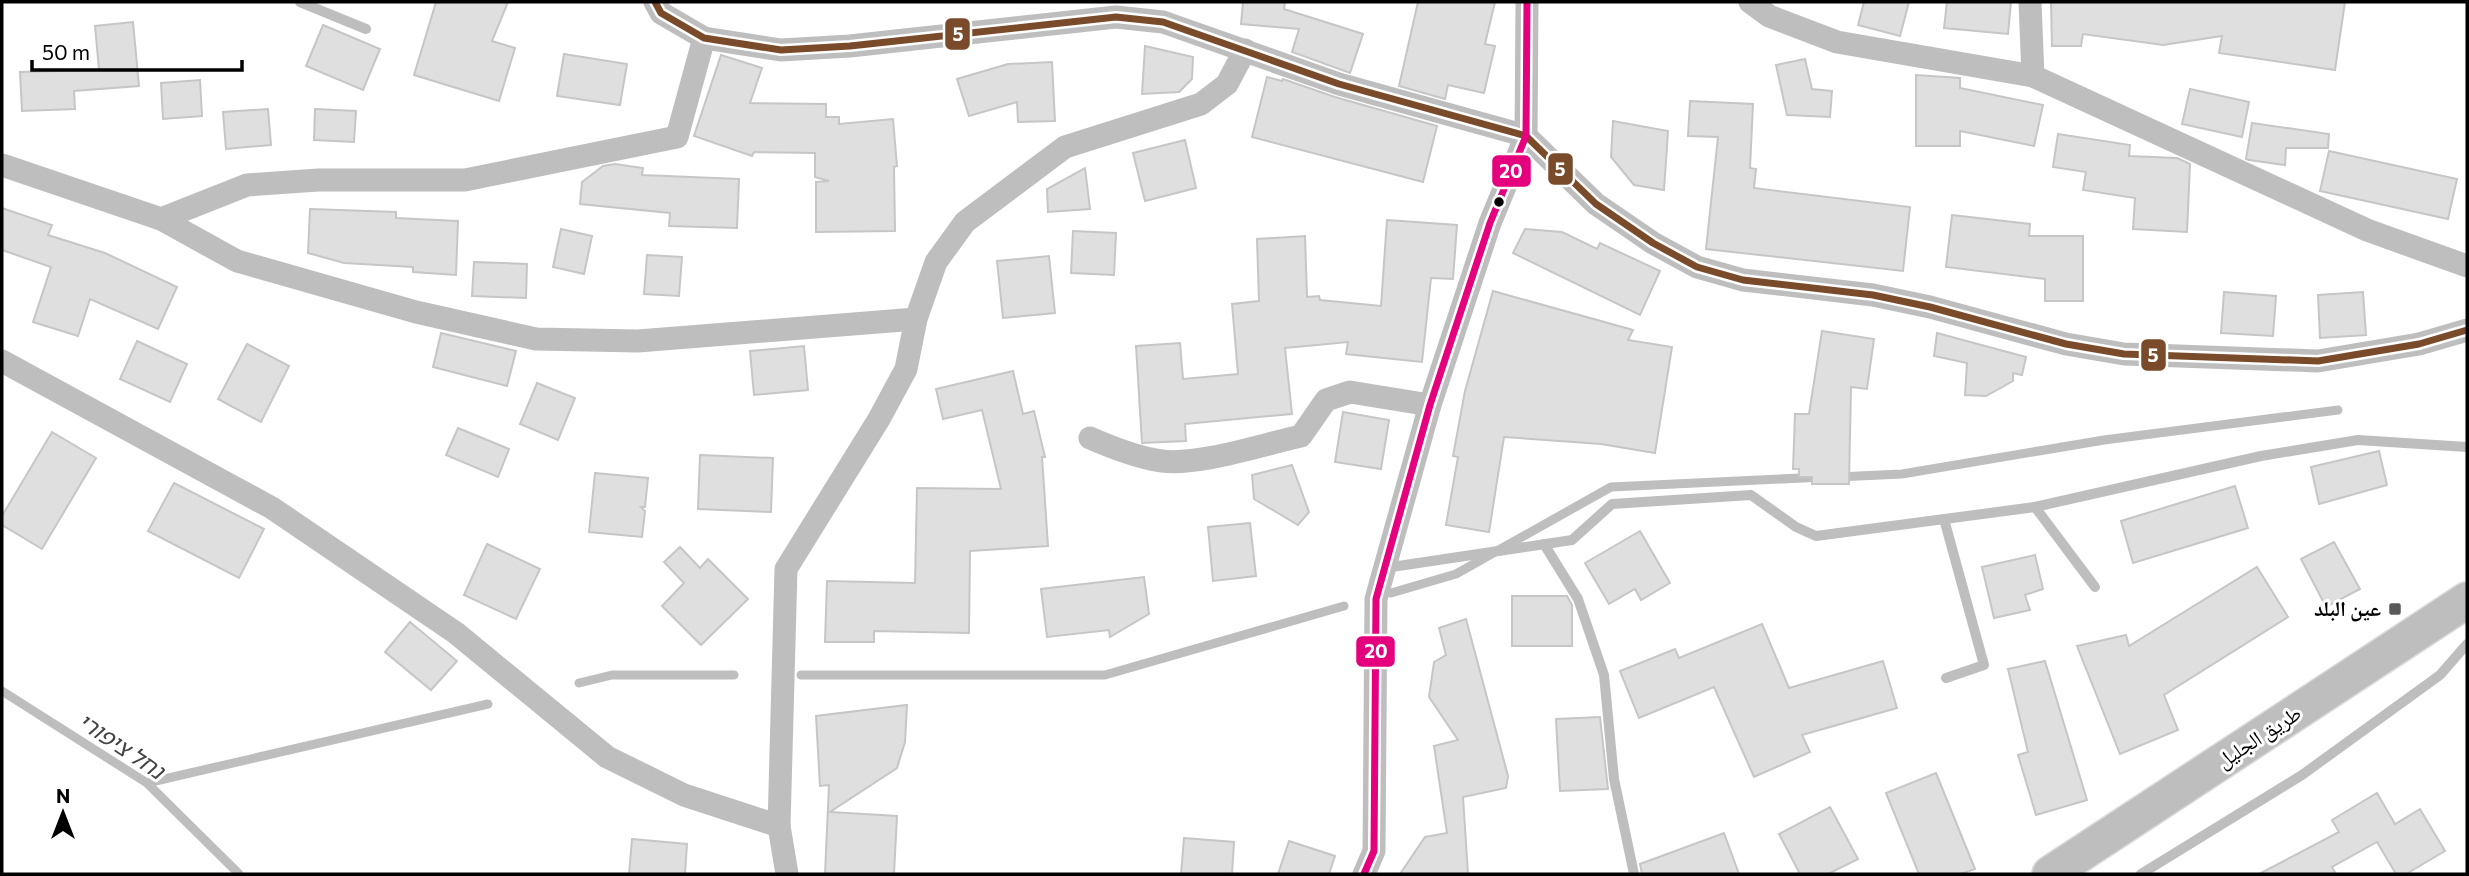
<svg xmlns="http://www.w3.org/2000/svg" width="2469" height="876" viewBox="0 0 2469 876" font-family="Commissioner,'Noto Naskh Arabic','Noto Sans Hebrew',sans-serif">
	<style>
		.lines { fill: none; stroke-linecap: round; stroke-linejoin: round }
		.stream { stroke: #bebebe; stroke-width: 9 }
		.building { fill: #dfdfdf; stroke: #c6c6c6; stroke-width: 2 }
		.primary-casing { stroke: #dbdbdb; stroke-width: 38 }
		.lane { stroke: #bebebe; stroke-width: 10 }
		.street { stroke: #bebebe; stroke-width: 23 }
		.primary { stroke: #bebebe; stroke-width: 35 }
		.bus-1-casing { stroke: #fff; stroke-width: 12 }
		.bus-2-casing { stroke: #fff; stroke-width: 12 }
		.bus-1 { stroke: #7a4b2a; stroke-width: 7 }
		.bus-2 { stroke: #e5007d; stroke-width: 7 }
		.bus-dot { fill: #000; stroke: #fff; stroke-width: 2.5 }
		.poi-dot { fill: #595959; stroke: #fff; stroke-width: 2.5 }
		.labels { text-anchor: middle; stroke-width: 6; stroke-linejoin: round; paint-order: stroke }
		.poi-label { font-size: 21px; font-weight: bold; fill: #000; stroke: #fff; text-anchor: end }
		.street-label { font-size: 21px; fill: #000; stroke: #fff }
		.water-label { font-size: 23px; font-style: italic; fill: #434343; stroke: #fff }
		.line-badge { stroke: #fff; stroke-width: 2.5 }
		.badge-label { font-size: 19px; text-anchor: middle; font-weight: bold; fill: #fff }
	</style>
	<rect width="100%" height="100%" fill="#fff"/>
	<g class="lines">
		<g class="stream">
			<polyline points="1837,477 1902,474 2104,440 2338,410"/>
			<polyline points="1391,593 1456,574 1611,487 1823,477"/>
			<polyline points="801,675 1105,675 1344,606"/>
			<polyline points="579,683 612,675 734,675"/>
			<polyline points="2,691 147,783 239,874"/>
			<polyline points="147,783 488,704"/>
		</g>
	</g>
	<g class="building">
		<polygon points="436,2 508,2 492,41 515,48 499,101 414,75"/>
		<polygon points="1243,2 1285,2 1284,9 1363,34 1350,73 1292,52 1299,29 1241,24"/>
		<polygon points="1418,2 1495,2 1485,44 1495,46 1484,93 1448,85 1445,99 1399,86"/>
		<polygon points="1864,2 1909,2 1900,36 1858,25"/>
		<polygon points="1947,2 2011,2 2008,34 1944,28"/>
		<polygon points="2051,2 2345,2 2335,70 2219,53 2222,36 2163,45 2083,34 2081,46 2052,46"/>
		<polygon points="133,22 139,86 74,91 75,109 22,111 20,72 99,70 95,26"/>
		<polygon points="323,25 380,49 363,90 306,66"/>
		<polygon points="1145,46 1193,57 1192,79 1179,92 1142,94"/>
		<polygon points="564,54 627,64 620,105 557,96"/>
		<polygon points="721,55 762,68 750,103 826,104 826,117 839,117 839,124 893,119 897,166 894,167 895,231 816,232 816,182 829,181 815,177 815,153 754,152 752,156 694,136"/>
		<polygon points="1805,59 1812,89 1832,91 1830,117 1787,115 1776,65"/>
		<polygon points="1052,62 1055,121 1018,122 1017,102 969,116 957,79 1008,64"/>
		<polygon points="1916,75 1960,78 1960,88 2043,105 2034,146 1960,131 1960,146 1916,146"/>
		<polygon points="1267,77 1282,81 1283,79 1335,97 1437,126 1423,182 1252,137"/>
		<polygon points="200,80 202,116 163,119 161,83"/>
		<polygon points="2190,89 2249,102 2242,137 2182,124"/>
		<polygon points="1690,101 1753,104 1750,168 1756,169 1754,188 1910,207 1903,271 1706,249 1718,137 1688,136"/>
		<polygon points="268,109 271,145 226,149 223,112"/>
		<polygon points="315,109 356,111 354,142 314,140"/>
		<polygon points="1613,121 1668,131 1664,190 1634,185 1611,157"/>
		<polygon points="2252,123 2329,134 2328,148 2286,148 2285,165 2249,160 2246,159"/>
		<polygon points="2058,134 2130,145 2129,156 2177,158 2190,164 2187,232 2133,229 2135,198 2083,190 2086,172 2053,167"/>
		<polygon points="1185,140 1196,188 1145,201 1133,153"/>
		<polygon points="2329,151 2457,179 2448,219 2320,191"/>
		<polygon points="615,164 643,168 642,175 739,179 737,228 669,226 670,213 580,204 582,182 603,166"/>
		<polygon points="1085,168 1090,209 1048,212 1047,189"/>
		<polygon points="2,208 52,225 48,235 105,253 177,287 158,329 90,299 78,336 33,322 51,267 2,250"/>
		<polygon points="310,209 396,212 396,218 458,221 456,275 413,272 413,267 344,263 308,253"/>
		<polygon points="1952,215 2030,224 2029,236 2083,236 2083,301 2045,301 2045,279 1946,267"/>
		<polygon points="1387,220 1457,225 1453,279 1431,278 1422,362 1346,354 1348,342 1285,348 1292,414 1185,424 1186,441 1142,443 1136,346 1180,343 1183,379 1238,374 1232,304 1259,301 1257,239 1305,236 1307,297 1319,296 1320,300 1381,306"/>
		<polygon points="561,229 592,236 584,274 553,267"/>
		<polygon points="1525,229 1562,232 1597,249 1600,243 1660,271 1640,315 1513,253"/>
		<polygon points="1073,231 1116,233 1114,275 1071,273"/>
		<polygon points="647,255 682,257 679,296 644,294"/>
		<polygon points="1049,256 1055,313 1003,318 997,261"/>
		<polygon points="474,262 527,264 526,298 472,296"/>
		<polygon points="1493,291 1633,330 1628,340 1672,347 1655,453 1601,444 1504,437 1489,532 1446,525 1458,457 1453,456 1465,391"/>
		<polygon points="2224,292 2276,296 2273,336 2221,333"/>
		<polygon points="2363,292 2366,335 2320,338 2318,295"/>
		<polygon points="1822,331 1874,339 1867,389 1851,387 1849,484 1812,484 1812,477 1799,477 1799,469 1793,469 1795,414 1809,414"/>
		<polygon points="441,333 516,351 507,386 433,367"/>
		<polygon points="1937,333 2026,357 2022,375 2013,373 2013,381 1986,396 1965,395 1967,363 1934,356"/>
		<polygon points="137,341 187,364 170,402 120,379"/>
		<polygon points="247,344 289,366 261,422 218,399"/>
		<polygon points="804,346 808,390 754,395 750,351"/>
		<polygon points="1013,371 1023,414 1034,411 1045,457 1042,457 1048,546 970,551 969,633 874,631 874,642 825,642 827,581 915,583 917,488 1001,489 982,410 943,419 936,389"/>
		<polygon points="537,383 575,398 558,440 520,424"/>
		<polygon points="1343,412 1389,420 1381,469 1335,462"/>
		<polygon points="458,428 509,449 498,477 446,455"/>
		<polygon points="52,432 96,458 42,549 2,525 2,516"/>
		<polygon points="2379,451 2387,485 2319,504 2311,467"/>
		<polygon points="700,455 773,458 771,512 698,509"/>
		<polygon points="1292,465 1309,512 1298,525 1254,499 1252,475"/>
		<polygon points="595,473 648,478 645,507 641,507 645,511 642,537 589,532"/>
		<polygon points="174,483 264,529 239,578 148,531"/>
		<polygon points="2235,486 2248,528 2133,563 2121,521"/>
		<polygon points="1250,523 1256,576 1213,581 1208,527"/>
		<polygon points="1640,531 1670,583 1641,600 1635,589 1609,604 1585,563"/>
		<polygon points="2334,542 2360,589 2326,607 2301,559"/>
		<polygon points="487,544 540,569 516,619 464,595"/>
		<polygon points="680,547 700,568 708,559 748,599 701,645 662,606 684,583 664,562"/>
		<polygon points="2035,555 2043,589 2025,595 2030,610 1994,618 1982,567"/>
		<polygon points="2257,567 2288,617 2164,695 2178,730 2120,754 2077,646 2126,635 2129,646"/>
		<polygon points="1144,577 1149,614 1110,637 1109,630 1047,637 1041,589"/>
		<polygon points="1512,596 1567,596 1572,605 1572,646 1512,646"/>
		<polygon points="1466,619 1508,776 1506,788 1463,797 1468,874 1400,874 1425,837 1447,833 1434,746 1458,740 1429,697 1434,662 1446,655 1439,628"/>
		<polygon points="410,622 457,661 431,690 385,652"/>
		<polygon points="1762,624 1789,688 1883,661 1897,708 1802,735 1810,752 1754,777 1714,687 1639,718 1620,671 1675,649 1679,658"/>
		<polygon points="2045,661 2087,800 2036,815 2018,755 2028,752 2008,669"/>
		<polygon points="907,705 905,742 897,768 830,812 897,816 894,874 825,874 829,785 820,786 816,716"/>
		<polygon points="1600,717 1608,789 1560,791 1556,719"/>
		<polygon points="1936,773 1975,869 1961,874 1919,874 1886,793"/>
		<polygon points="2377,793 2395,824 2420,809 2445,851 2406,874 2396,874 2377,842 2332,867 2336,874 2259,874 2339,832 2332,820"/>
		<polygon points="1830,807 1858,859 1828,874 1800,874 1779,834"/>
		<polygon points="1724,833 1739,874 1642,874 1640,864"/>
		<polygon points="1184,838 1234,842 1232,874 1181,874"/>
		<polygon points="632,839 687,844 685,874 629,874"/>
		<polygon points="1289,841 1335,856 1329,874 1278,874"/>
	</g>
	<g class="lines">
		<g class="primary-casing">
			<polyline id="primary" points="2050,874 2467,600"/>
		</g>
		<g class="lane">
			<polyline points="300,2 366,29"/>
			<polyline points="2035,507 2261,456 2358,440 2467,447"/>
			<polyline points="1944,519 1984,665 1946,678"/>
			<polyline points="1544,544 1578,599 1604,675 1614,779 1634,874"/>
			<polyline points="1385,568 1572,540 1612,504 1751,495 1796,527 1816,536 2035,507 2095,587"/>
			<polyline points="2141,874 2302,775 2440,675 2467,644"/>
		</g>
		<g class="street">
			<polyline points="655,2 661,13 704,38 781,50 850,46 1116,17 1163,22 1339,84 1526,136 1596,204 1653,243 1697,267 1743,280 1873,295 1930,307 2066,344 2124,354 2318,361 2419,344 2467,330"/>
			<polyline points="1750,2 1769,16 1837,42 2033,76 2367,230 2467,266"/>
			<polyline points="2030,2 2033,76"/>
			<polyline points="2,165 161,219 247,185 318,180 465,180 677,137 704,38"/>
			<polyline points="161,219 237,261 416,312 536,339 638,341 916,319"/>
			<polyline points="2,361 272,508 456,633 607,757 684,795 779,826"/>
			<path d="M1090,438C1113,448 1138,458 1162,461C1198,466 1264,444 1301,436L1326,400L1350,392L1430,405"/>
			<polyline points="787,874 779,826 786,569 879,419 906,369 916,319 936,262 965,222 1065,147 1201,104 1227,84 1245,50"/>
			<polyline points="1364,874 1374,851 1376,599 1430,405 1490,223 1526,136 1527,2"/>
		</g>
		<use href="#primary" class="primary"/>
		<g class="bus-1-casing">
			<polyline id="bus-1" points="655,2 661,13 704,38 781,50 850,46 1116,17 1163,22 1339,84 1526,136 1596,204 1653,243 1697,267 1743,280 1873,295 1930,307 2066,344 2124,354 2318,361 2419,344 2467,330"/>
		</g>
		<g class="bus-2-casing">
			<polyline id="bus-2" points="1364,874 1374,851 1376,599 1430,405 1490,223 1526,136 1527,2"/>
		</g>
		<use href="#bus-1" class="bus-1"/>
		<use href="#bus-2" class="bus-2"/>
	</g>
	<circle class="bus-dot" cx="1499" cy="202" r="6"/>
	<rect class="poi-dot" x="2388" y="602" width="14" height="14" rx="3.5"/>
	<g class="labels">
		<g class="poi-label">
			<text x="2381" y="616">عين البلد</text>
		</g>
		<g class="street-label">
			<text transform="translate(2259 737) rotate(-33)" y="7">طريق الجليل</text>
		</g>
		<g class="water-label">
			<text transform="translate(121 746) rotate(34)" y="8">נחל ציפורי</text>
		</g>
	</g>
	<g class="line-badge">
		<rect x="944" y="17" width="27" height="34" rx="7" fill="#7a4b2a"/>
		<rect x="1547" y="152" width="27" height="34" rx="7" fill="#7a4b2a"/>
		<rect x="1491" y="154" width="41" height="34" rx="7" fill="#e5007d"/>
		<rect x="2140" y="338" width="27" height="34" rx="7" fill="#7a4b2a"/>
		<rect x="1355" y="635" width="41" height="33" rx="7" fill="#e5007d"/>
	</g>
	<g class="badge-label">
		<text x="958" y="41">5</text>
		<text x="1560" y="176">5</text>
		<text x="1511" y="178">20</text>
		<text x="2153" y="362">5</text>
		<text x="1376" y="658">20</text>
	</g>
	<rect width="2469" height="876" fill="none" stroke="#000000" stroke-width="7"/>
	<g transform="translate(63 813)" stroke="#ffffff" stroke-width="5" paint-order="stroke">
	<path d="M0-5L12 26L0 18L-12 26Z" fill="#000000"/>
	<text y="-10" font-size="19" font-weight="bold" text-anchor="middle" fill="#000000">N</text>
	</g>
	<path d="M32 60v10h210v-10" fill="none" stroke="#000000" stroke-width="3.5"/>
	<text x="42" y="60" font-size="21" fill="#000000" stroke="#ffffff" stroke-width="5" paint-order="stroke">50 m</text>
</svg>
